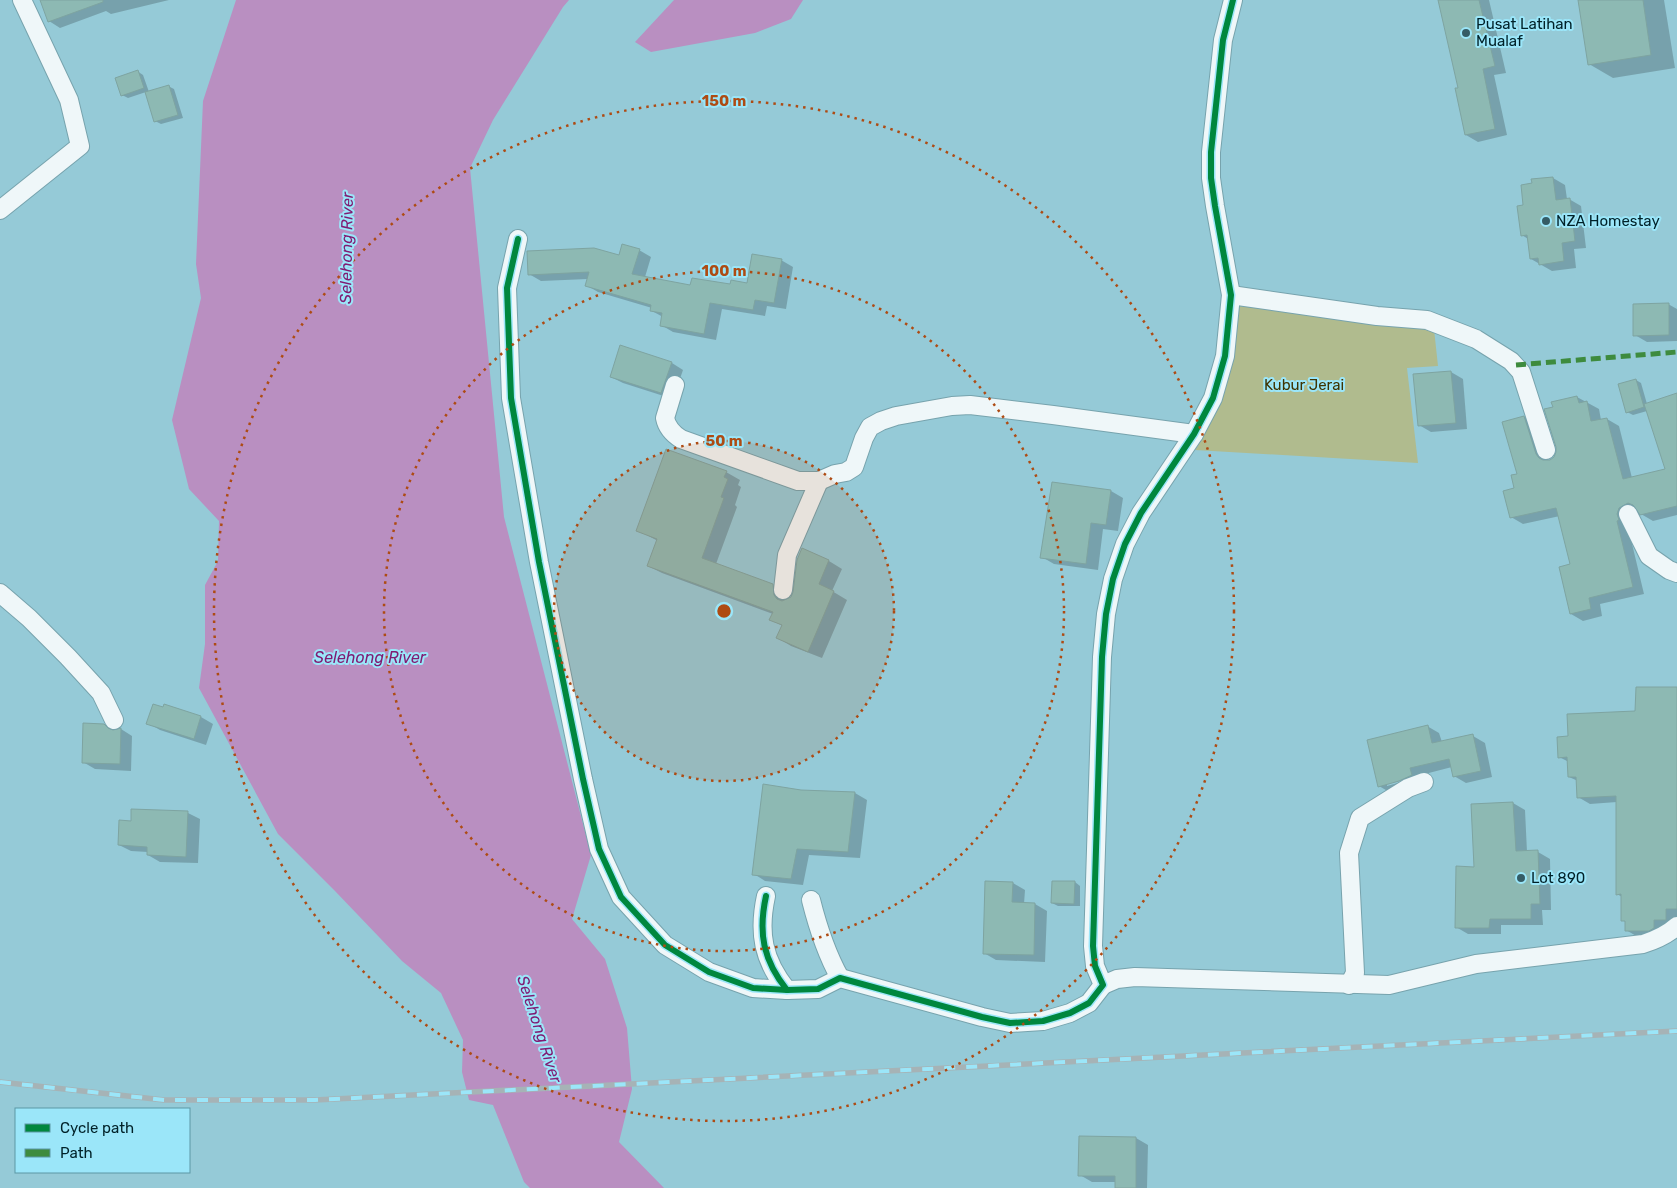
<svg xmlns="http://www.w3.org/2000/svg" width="1677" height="1188" viewBox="0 0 1677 1188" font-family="Rubik,sans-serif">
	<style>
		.green { fill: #b0bb8e }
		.water { fill: #b98fc1 }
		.shadow { fill: #0003; fill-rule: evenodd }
		.building { fill: #8db9b3; stroke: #7ea4a1 }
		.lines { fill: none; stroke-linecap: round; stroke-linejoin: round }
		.minor-casing { stroke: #77a3ad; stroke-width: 20 }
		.minor { stroke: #eff7f9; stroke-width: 18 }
		.rail-casing { stroke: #a6b3b6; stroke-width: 5.5 }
		.rail { stroke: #9be6f9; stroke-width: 4; stroke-dasharray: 11; stroke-linecap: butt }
		.quiet { stroke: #3e8b3e; stroke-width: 5; stroke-dasharray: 10 5; stroke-linecap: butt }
		.cycleway-casing { stroke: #9be6f9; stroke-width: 9 }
		.cycleway { stroke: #00873e; stroke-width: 6 }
		.ring { fill: none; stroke: #ae4b13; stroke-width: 2.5; stroke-dasharray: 2.5 5 }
		.poi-dot { fill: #355c65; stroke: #9be6f9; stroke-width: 2 }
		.labels { text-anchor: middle; stroke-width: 4; stroke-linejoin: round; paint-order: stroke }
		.poi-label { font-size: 15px; fill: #012128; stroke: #9be6f9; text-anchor: start }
		.park-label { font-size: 15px; fill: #3f3301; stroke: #9be6f9 }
		.water-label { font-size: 16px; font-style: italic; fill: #801c72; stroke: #9be6f9 }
		.centre { fill: #ae4b13; stroke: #9be6f9; stroke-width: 2.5 }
		.ring-label { font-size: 15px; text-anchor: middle; font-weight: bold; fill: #ae4b13; stroke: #9be6f9; stroke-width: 4; stroke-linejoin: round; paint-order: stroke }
	</style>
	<rect width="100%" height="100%" fill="#95cad7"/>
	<polygon class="green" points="1239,306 1434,329 1438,366 1407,368 1418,463 1195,450 1222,395"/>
	<g class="water">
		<polygon points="236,0 569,0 563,7 493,120 470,168 504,517 591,855 572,919 605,959 627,1028 632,1089 619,1142 664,1188 530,1188 524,1182 493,1105 469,1100 462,1072 463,1040 441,993 402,961 335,891 278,834 199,688 205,644 205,585 218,561 219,521 189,489 172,420 201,298 196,264 203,101"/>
		<polygon points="674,0 803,0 791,19 755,33 651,52 635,42"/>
	</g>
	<g class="shadow">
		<polygon points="41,0 169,0 111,14 106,11 60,28 49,21"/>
		<polygon points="1439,0 1489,0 1506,73 1494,75 1507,135 1478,142 1466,135 1460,89"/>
		<polygon points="1579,0 1664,0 1675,68 1613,78 1589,64"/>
		<polygon points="137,71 143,75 149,92 168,86 174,89 183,118 161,124 155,121 146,92 128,98 122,95"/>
		<polygon points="1553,178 1565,185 1567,199 1569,199 1581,206 1586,248 1574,249 1576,268 1552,271 1531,259 1528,239 1522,235 1525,207"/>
		<polygon points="639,250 651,257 645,277 691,286 748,284 781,260 793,267 786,309 767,306 765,316 722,309 716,340 673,332 661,325 663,317 652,311 652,308 598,292 586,285 588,279 541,281 529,274 620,256"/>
		<polygon points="1668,304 1677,309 1677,341 1647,342 1635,335"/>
		<polygon points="672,363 683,370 673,399 623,383 611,377"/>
		<polygon points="1451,372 1463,379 1467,429 1431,432 1419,425"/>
		<polygon points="1636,380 1641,383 1647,404 1677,394 1677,515 1653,521 1641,514 1639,510 1635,511 1628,527 1644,594 1600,604 1602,616 1583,621 1571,614 1571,565 1560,516 1523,524 1511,517 1518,475 1524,417 1536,424 1548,461 1555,458 1577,397 1599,409 1601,420 1607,419 1619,426 1632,478 1667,470 1647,411 1633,415 1627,412"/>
		<polygon points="726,472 740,480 738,485 741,487 735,505 737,507 716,564 772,585 786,593 786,600 792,598 803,550 829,561 842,569 832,591 847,600 822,658 791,646 778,638 783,626 771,620 773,614 662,573 648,566 658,541 637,530"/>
		<polygon points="1053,483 1111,491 1123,498 1118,531 1103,529 1098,570 1054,564 1042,557"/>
		<polygon points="1677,688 1677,926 1665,935 1638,937 1626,930 1626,922 1622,920 1622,897 1617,894 1617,802 1590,804 1578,797 1578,781 1569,777 1569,762 1559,757 1570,737 1636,713"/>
		<polygon points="165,706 201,717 213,724 206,745 160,730 148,723 164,709"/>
		<polygon points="104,725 114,731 121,729 132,736 131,771 95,769 83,762"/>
		<path d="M1427,726L1439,733L1442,742L1473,736L1485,743L1492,777L1466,783L1454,776L1452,767L1421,775L1391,793L1379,786ZM1404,779L1405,781L1387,786V783Z"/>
		<polygon points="801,791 855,793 867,800 860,858 809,855 803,885 765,881 754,874"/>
		<polygon points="1513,803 1525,810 1527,852 1538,852 1550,859 1551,910 1542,910 1543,925 1501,925 1501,934 1468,934 1456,927 1475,868"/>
		<polygon points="133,810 188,813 200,819 198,863 160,862 148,855 148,852 131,851 119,845 132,822"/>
		<polygon points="1075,882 1080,886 1080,906 1058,906 1052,903"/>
		<polygon points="1013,883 1025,890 1024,904 1035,904 1047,911 1045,962 996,960 984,953"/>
		<polygon points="1136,1138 1148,1145 1147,1188 1116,1188 1116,1182 1092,1182 1080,1175"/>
	</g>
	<g class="building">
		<polygon points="40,0 103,0 103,2 48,22"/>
		<polygon points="1438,0 1479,0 1495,66 1483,69 1495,129 1465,135 1455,88 1458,88"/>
		<polygon points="1578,0 1643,0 1651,55 1588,65"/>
		<polygon points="138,70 144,88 121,96 115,78"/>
		<polygon points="169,85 178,115 154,122 145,92"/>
		<polygon points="1553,177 1556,200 1570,198 1575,241 1562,243 1564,261 1539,265 1538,258 1530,259 1527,235 1521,236 1517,206 1523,205 1521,185 1532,183 1531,179"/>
		<polygon points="622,244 640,249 632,274 690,285 692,278 730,284 731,280 747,283 752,254 782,259 774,303 755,300 753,310 710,303 704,334 660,326 662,313 650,311 651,305 585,286 589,272 528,275 527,251 594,248 619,255"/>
		<polygon points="1669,303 1669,335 1633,336 1633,304"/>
		<polygon points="620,345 672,362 661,393 610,377"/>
		<polygon points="1451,371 1456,423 1418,426 1413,374"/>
		<polygon points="1636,379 1644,407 1626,413 1618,384"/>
		<polygon points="1677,393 1677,506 1640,515 1633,505 1628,503 1619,508 1617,514 1619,520 1617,521 1633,587 1589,598 1591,609 1570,614 1559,567 1570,564 1556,508 1510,518 1503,491 1514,488 1511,475 1517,474 1502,422 1524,416 1536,454 1539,458 1543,460 1550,460 1554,457 1556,452 1556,447 1544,409 1553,407 1551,402 1577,396 1579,403 1587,401 1591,421 1607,418 1623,479 1665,469 1644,404"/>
		<polygon points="666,449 727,471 724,477 728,479 721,497 724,498 702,558 773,584 774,595 777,599 782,601 791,597 793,592 797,560 802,548 829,560 819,584 834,591 808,652 776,638 782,625 769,620 773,612 647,566 657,539 636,531"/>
		<polygon points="1052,482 1111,490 1106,525 1091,523 1086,564 1040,558"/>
		<polygon points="1636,687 1677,687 1677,909 1666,909 1666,920 1654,920 1654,928 1649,931 1625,931 1625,921 1621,921 1621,894 1616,895 1616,796 1577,798 1576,777 1568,777 1567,757 1558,758 1557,737 1568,736 1567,714 1635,711"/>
		<polygon points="153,704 163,707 164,704 201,716 194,739 146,724"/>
		<polygon points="83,723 104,724 108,728 113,730 121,728 120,764 82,763"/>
		<polygon points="1428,725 1432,743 1473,734 1481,771 1453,777 1449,759 1410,768 1412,775 1399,781 1378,787 1367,740"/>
		<polygon points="763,784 801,790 855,792 848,852 797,849 791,879 752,875"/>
		<polygon points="1513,802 1516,851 1538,850 1540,904 1531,904 1531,919 1490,919 1489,928 1455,928 1456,866 1474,867 1471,804"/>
		<polygon points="131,809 188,811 186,857 147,855 147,847 118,845 119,820 131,821"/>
		<polygon points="985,881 1013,882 1012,902 1035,903 1034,955 983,954"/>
		<polygon points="1052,881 1075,881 1074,904 1051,903"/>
		<polygon points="1079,1136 1136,1137 1136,1188 1115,1188 1115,1176 1078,1176"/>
	</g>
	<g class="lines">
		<g class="minor-casing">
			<g id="minor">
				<polyline points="0,210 80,146 69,100 22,0"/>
				<polyline points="518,239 507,288 511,398 539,562 583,779 599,849 621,897 665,945 709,972 753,988 787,990"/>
				<polyline points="1231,295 1377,316 1427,320 1476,339 1511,361 1521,372 1546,450"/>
				<path d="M675,385L665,418C667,428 673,434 681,439L798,481H819L835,474L846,472L854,467L864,438L870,427L881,421L896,416L952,406L970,405L1053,415L1194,434"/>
				<polyline points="1628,514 1649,556 1669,570 1677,573"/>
				<polyline points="783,590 787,555 819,481"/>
				<polyline points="0,593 29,618 68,657 101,693 114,720"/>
				<path d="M766,896C758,933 763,960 787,990L818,989L840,978L982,1017L1010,1023L1043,1021L1070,1013L1089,1003L1103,985L1095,966L1093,946L1102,657L1106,614L1113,579L1125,544L1141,513L1194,434L1213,398L1225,356L1231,295L1215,206L1211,178V152L1223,40L1233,0"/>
				<path d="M811,900C818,928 826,953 840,978"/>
				<path d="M1103,985L1117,979L1135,977L1389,985L1476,964L1643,944C1656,940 1667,935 1677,926"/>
				<polyline points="1349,985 1355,973 1349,853 1360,818 1408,788 1424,782"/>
			</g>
		</g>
		<use href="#minor" class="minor"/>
		<g class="rail-casing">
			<polyline id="rail" points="0,1082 164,1100 315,1100 1677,1031"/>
		</g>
		<use href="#rail" class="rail"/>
		<polyline class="quiet" points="1516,365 1677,352"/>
		<g class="cycleway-casing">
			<g id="cycleway">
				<polyline points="518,239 507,288 511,398 539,562 583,779 599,849 621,897 665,945 709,972 753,988 787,990"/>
				<path d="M766,896C758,933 763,960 787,990L818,989L840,978L982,1017L1010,1023L1043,1021L1070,1013L1089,1003L1103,985L1095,966L1093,946L1102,657L1106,614L1113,579L1125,544L1141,513L1194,434L1213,398L1225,356L1231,295L1215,206L1211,178V152L1223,40L1233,0"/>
			</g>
		</g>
		<use href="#cycleway" class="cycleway"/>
	</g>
	<circle cx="724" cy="611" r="170" fill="#ae4b13" fill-opacity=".12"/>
	<g class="ring">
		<circle cx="724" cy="611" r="170"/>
		<circle cx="724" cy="611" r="340"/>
		<circle cx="724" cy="611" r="510"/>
	</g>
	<g class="poi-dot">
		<circle cx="1466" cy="33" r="5"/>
		<circle cx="1546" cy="221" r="5"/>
		<circle cx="1521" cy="878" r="5"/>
	</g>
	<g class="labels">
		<g class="poi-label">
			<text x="1476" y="29">Pusat Latihan<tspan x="1476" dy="17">Mualaf</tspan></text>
			<text x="1556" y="226">NZA Homestay</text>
			<text x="1531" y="883">Lot 890</text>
		</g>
		<g class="park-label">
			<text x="1304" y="390">Kubur Jerai</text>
		</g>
		<g class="water-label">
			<text transform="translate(346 248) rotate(-89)" y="6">Selehong River</text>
			<text x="370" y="663">Selehong River</text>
			<text transform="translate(540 1029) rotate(72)" y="6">Selehong River</text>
		</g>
	</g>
	<circle cx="724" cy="611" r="8" class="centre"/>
	<g class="ring-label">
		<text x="724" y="106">150 m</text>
		<text x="724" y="276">100 m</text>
		<text x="724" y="446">50 m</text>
	</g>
	<rect x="15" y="1108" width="175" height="65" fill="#9be6f9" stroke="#5d97a5"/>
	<rect x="25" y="1124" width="25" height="8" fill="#00873e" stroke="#5d97a5"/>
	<text x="60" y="1133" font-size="15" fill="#012128">Cycle path</text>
	<rect x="25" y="1149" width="25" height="8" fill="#3e8b3e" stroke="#5d97a5"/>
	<text x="60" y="1158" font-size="15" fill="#012128">Path</text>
</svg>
